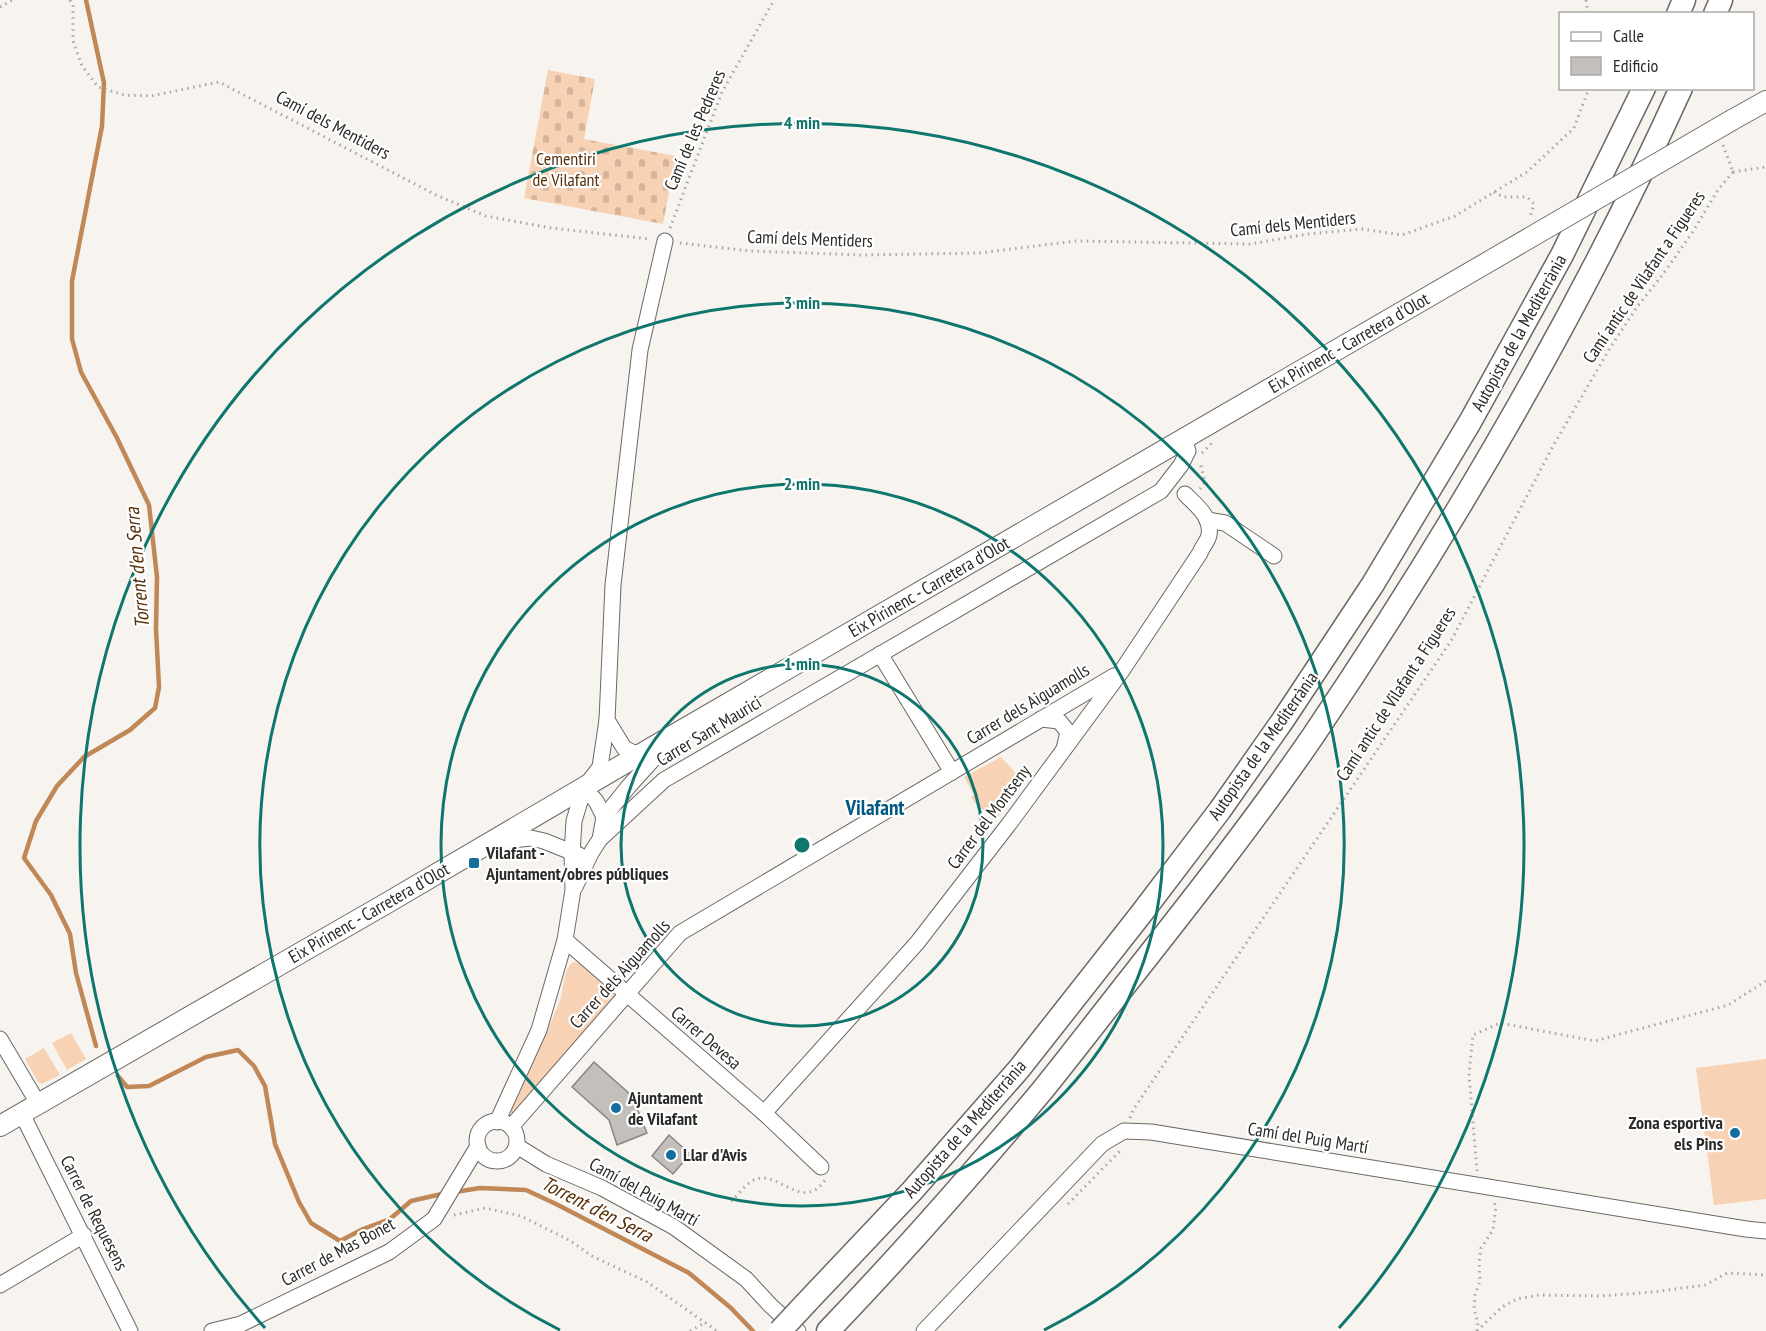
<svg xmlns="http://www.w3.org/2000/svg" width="1766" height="1331" viewBox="0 0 1766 1331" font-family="'PT Sans Narrow',sans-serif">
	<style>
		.grass { fill: #f8d2b4 }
		.cemetery { fill: url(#cemetery-stones) }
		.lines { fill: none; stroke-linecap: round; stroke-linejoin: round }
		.stream { stroke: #c08757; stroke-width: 4.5 }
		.building { fill: #c3bfbb; stroke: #8a8682; stroke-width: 1.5 }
		.minor-casing { stroke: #6c6865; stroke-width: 17 }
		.major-casing { stroke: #6c6865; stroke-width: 22 }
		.highway-casing { stroke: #6c6865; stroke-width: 25 }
		.path { stroke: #a9a6a3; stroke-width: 3; stroke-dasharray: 1.5 4.5; stroke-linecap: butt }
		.minor { stroke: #fff; stroke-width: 15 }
		.major { stroke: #fff; stroke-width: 20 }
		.highway { stroke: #fff; stroke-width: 22 }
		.major-bridge-casing { stroke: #6c6865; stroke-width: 22; stroke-linecap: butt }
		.highway-bridge-casing { stroke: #6c6865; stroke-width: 25; stroke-linecap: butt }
		.major-bridge { stroke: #fff; stroke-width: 20 }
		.highway-bridge { stroke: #fff; stroke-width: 22 }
		.ring { fill: none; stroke: #0f766e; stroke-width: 3 }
		.poi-dot { fill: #166c9d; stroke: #fff; stroke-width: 2 }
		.labels { text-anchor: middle; stroke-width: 4.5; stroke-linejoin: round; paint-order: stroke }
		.street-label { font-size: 18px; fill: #2b2a28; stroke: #fff }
		.park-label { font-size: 18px; fill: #57300a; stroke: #fff }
		.poi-label { font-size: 18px; font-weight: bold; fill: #2b2a28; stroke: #fff; text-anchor: start }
		.water-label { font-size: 20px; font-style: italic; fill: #562f08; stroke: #fff }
		.quarter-label { font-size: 21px; font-weight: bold; fill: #005782; stroke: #fff }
		.centre { fill: #0f766e; stroke: #fff; stroke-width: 3 }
		.ring-label { font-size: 18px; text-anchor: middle; font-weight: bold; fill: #0f766e; stroke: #fff; stroke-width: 4.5; stroke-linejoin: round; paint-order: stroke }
	</style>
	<defs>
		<pattern id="cemetery-stones" width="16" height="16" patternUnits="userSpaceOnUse" patternTransform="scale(1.5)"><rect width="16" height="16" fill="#f8d2b4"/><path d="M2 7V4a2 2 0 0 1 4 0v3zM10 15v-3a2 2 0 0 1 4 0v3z" fill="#d5b49b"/></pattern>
	</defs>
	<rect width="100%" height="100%" fill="#f7f3ef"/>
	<g class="grass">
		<polygon points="1001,757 1024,782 995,821 974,802 971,797 974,795 964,777"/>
		<path d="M573,962L581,963L616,996L514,1114L510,1113L508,1109L509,1104C527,1070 547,1036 560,1000C564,988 563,970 573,962Z"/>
		<polygon points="71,1033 86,1059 67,1070 52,1043"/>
		<polygon points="44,1048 60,1075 42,1084 38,1082 25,1059"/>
		<polygon points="1766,1059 1766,1199 1714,1205 1696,1068"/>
	</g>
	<polygon class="cemetery" points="548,70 595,79 584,139 676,156 663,224 524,198"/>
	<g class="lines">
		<g class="stream">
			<polyline points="86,0 104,83 102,126 72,281 72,339 81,372 117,438 149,505 157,577 156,629 159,687 155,708 130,730 84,757 57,786 36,821 24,858 51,895 70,934 76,973 96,1046"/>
			<polyline points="118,1076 127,1087 149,1086 206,1057 238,1050 254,1066 265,1086 275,1144 299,1202 311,1223 340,1241 363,1229 390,1219 411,1201 446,1193"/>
			<polyline points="455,1192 480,1188 526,1190 556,1204 689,1273 731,1308 753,1331"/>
		</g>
	</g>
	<g class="building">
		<polygon points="594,1062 632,1096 647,1133 617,1145 609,1120 572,1087"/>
		<polygon points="669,1135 690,1154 673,1174 652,1156"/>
	</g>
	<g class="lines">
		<g class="minor-casing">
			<g id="minor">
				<polyline points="1207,520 1225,523 1274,556"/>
				<polyline points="880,654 952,772"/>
				<polyline points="1041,719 1059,721 1068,732 1064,749"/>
				<polyline points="607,720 624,748 638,755"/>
				<polyline points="584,788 596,801 604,817"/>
				<polyline points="600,839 664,780 1161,491 1181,465 1188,451 1183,438"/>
				<polyline points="492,842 531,838 544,841 579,855"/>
				<polyline points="575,887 591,853 600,839 604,817 629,786 667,744"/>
				<polyline points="565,940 764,1113 821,1167"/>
				<polyline points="0,1039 39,1105"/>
				<path d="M764,1113L917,943L1009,824L1121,672L1200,553C1202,547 1208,541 1209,535C1212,517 1196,505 1185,494"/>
				<polyline points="22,1114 130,1331"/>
				<circle cx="497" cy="1141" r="20"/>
				<polyline points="497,1122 539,1030 565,940 573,890 572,854 574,821 584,788 600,767 607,720 613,585 640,350 665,241"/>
				<polyline points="511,1127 680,933 1114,676"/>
				<polyline points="517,1146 546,1164 602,1188 674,1227 746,1279 770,1305 798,1331"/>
				<polyline points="0,1285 84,1235"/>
				<polyline points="212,1331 241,1324 389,1252 434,1219 478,1146"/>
				<polyline points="924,1331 1102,1144 1124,1131 1151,1132 1746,1229 1766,1231"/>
			</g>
		</g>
		<g class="major-casing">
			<g id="major">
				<polyline points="1732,120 1766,101"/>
				<polyline points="0,1126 387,903 627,762 1495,258"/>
			</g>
		</g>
		<g class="highway-casing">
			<g id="highway">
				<polyline points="1678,14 1684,0"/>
				<polyline points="1715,14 1721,0"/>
				<polyline points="807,1302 912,1191 1019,1069 1141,914 1220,810 1283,720 1373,584 1470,422 1562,255 1644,88"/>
				<path d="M828,1331C901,1255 973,1173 1041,1092C1071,1055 1100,1017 1130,979C1193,899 1256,819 1313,736C1452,530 1578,315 1681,88"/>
			</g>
		</g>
		<g class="path">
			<polyline points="70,0 73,6 73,41 82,66 98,87 124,95 151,96 219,82 436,195 486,216 551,228 650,239"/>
			<polyline points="1586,0 1588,14"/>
			<polyline points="0,7 12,0"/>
			<polyline points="1723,145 1733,172"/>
			<polyline points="1733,172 1766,167"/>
			<polyline points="1494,192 1503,197 1527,197 1534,204 1530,217"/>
			<polyline points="670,228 722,92 774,0"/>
			<polyline points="680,243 750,251 862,255 979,253 1076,241 1250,244 1308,234 1362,229 1402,235 1455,216 1527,172 1574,128 1589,88"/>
			<polyline points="1202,453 1212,443"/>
			<polyline points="1200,489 1205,482 1200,462"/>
			<polyline points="1130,1118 1133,1110 1451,641 1553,446 1610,348 1637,307 1664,273 1692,233 1718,190 1733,172"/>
			<polyline points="1477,1171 1469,1074 1473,1035 1500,1023 1595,1041 1728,1005 1766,981"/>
			<path d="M731,1201C738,1195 744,1186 752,1181C776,1166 802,1214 825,1180"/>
			<polyline points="1068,1204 1120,1151"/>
			<polyline points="454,1215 485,1208 521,1216 569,1240 592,1256 647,1282 717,1331"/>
			<polyline points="690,1331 706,1322"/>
			<polyline points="1477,1331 1502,1307 1517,1299 1539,1295 1601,1296 1653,1292 1705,1285 1727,1273 1766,1275"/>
			<polyline points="1477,1331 1478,1323 1474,1309 1475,1295 1480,1281 1479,1262 1481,1248 1493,1230 1496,1207 1494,1202"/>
		</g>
		<use href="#minor" class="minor"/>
		<use href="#major" class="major"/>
		<use href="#highway" class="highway"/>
		<g class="major-bridge-casing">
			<polyline id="major-bridge" points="1495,258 1732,120"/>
		</g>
		<g class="highway-bridge-casing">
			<polyline id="highway-bridge" points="780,1331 807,1302"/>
		</g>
		<use href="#major-bridge" class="major-bridge"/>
		<use href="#highway-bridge" class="highway-bridge"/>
	</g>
	<g class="ring">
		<circle cx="802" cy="845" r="181"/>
		<circle cx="802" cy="845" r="361"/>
		<path d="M560 1330A542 542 0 1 1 1044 1330"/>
		<path d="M265 1328A722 722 0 1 1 1339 1328"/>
	</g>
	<g class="poi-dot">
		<rect x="468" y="857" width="12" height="12" rx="3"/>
		<circle cx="616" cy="1108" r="6"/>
		<circle cx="1735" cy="1133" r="6"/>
		<circle cx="671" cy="1155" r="6"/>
	</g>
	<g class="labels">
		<g class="street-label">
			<text transform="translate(333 125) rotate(28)" y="6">Camí dels Mentiders</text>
			<text transform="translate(695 130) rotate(-67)" y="6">Camí de les Pedreres</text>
			<text transform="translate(1293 224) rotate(-6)" y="6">Camí dels Mentiders</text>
			<text transform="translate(810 239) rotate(2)" y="6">Camí dels Mentiders</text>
			<text transform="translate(1644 277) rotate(-56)" y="6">Camí antic de Vilafant a Figueres</text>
			<text transform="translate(1519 333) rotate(-61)" y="6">Autopista de la Mediterrània</text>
			<text transform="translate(1349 343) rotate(-30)" y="6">Eix Pirinenc - Carretera d'Olot</text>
			<text transform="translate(929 587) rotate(-30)" y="6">Eix Pirinenc - Carretera d'Olot</text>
			<text transform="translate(1396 694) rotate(-57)" y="6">Camí antic de Vilafant a Figueres</text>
			<text transform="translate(1028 704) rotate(-31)" y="6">Carrer dels Aiguamolls</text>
			<text transform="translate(709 731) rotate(-31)" y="6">Carrer Sant Maurici</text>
			<text transform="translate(1263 746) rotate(-55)" y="6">Autopista de la Mediterrània</text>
			<text transform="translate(989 817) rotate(-53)" y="6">Carrer del Montseny</text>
			<text transform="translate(369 913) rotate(-30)" y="6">Eix Pirinenc - Carretera d'Olot</text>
			<text transform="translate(620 974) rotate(-48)" y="6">Carrer dels Aiguamolls</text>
			<text transform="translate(706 1038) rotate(41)" y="6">Carrer Devesa</text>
			<text transform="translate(965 1129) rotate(-49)" y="6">Autopista de la Mediterrània</text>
			<text transform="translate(1308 1138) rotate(9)" y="6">Camí del Puig Martí</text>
			<text transform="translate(644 1192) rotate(29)" y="6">Camí del Puig Martí</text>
			<text transform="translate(94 1213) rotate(63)" y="6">Carrer de Requesens</text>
			<text transform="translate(338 1252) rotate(-28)" y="6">Carrer de Mas Bonet</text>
		</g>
		<g class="park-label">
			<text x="566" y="165">Cementiri<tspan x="566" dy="21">de Vilafant</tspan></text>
		</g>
		<g class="poi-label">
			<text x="486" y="859">Vilafant -<tspan x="486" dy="21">Ajuntament/obres públiques</tspan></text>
			<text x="628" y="1104">Ajuntament<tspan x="628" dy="21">de Vilafant</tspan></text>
			<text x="1723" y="1129" text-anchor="end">Zona esportiva<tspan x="1723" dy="21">els Pins</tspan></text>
			<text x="683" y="1161">Llar d'Avis</text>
		</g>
		<g class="water-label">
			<text transform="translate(137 568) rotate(-95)" y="7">Torrent d'en Serra</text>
			<text transform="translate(597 1209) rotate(27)" y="7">Torrent d'en Serra</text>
		</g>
		<g class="quarter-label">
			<text x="875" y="815">Vilafant</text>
		</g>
	</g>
	<circle cx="802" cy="845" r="9" class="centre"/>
	<g class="ring-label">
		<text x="802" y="129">4 min</text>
		<text x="802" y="309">3 min</text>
		<text x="802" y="490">2 min</text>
		<text x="802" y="670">1 min</text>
	</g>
	<rect x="1559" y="12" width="195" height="78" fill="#ffffff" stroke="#aaaaa9" stroke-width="1.5"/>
	<rect x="1571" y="32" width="30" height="9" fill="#ffffff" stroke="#aaaaa9" stroke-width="1.5"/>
	<text x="1613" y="42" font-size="18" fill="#2b2a28">Calle</text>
	<rect x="1571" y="57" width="30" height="18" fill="#c3bfbb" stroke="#aaaaa9" stroke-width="1.5"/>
	<text x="1613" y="72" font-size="18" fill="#2b2a28">Edificio</text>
</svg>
